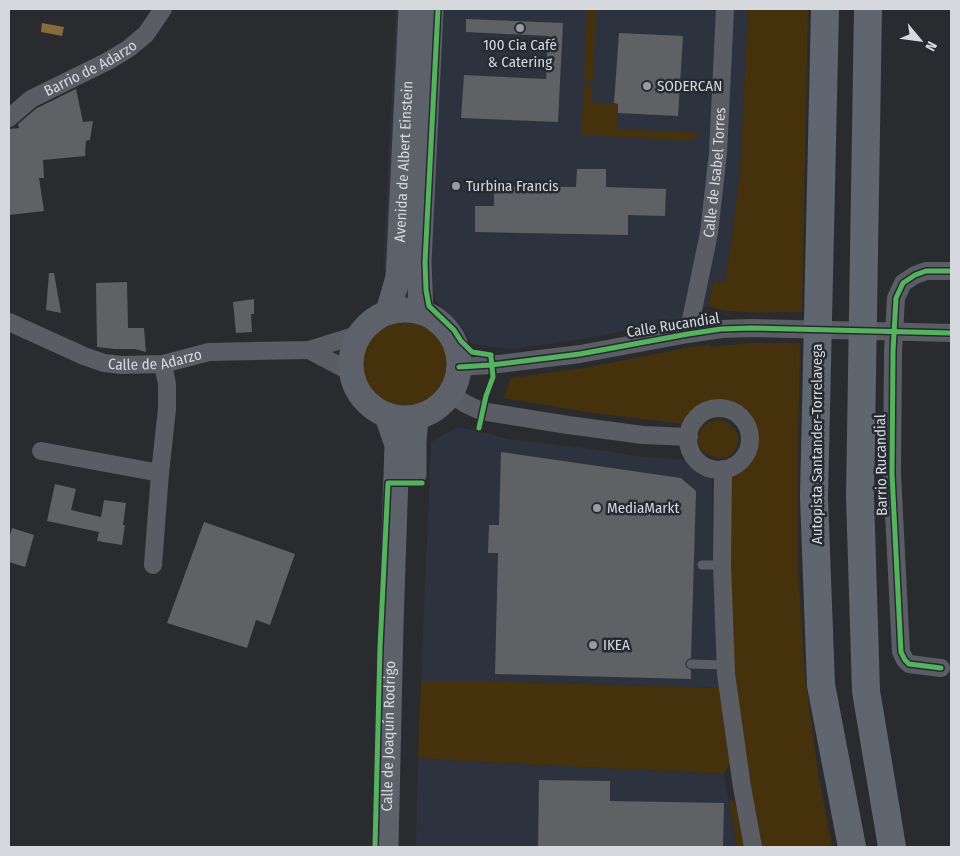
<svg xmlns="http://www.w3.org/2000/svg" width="960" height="856" viewBox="0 0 960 856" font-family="'Fira Sans Condensed',sans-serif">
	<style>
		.built { fill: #2c333e }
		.green { fill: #45320c }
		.water { fill: #856b3d }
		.building { fill: #5f6164 }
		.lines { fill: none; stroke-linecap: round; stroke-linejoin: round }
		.lane { stroke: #5a5e64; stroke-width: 9 }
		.street { stroke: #5a5e64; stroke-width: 18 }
		.secondary { stroke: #5d616a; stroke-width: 25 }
		.highway { stroke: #60666f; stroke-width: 28 }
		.cycleway-casing { stroke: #262b31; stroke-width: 8 }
		.cycleway { stroke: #56b35d; stroke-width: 5 }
		.poi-dot { fill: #999b9f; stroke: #262b31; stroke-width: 2 }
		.labels { text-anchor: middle; stroke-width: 5; stroke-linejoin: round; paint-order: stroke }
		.poi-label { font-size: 15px; fill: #d5d8dc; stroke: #262b31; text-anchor: start }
		.street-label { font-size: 15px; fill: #d5d8dc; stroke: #262b31 }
	</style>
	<rect width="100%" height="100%" fill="#292b2e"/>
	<g class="built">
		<polygon points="396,9 748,9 740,170 733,228 725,282 714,281 708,306 674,321 584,339 512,349 486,346 474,344 471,342 460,325 445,312 435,300 432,283 433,273 383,270"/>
		<polygon points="458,427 490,434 508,439 593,449 643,457 689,460 694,466 710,474 712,478 714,590 720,688 486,681 421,681 431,442"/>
		<polygon points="418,758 460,761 724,774 737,847 416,847"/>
	</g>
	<g class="green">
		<polygon points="587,9 596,9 593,81 584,81"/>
		<path d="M748,9H808L802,312C778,312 729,315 708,306L714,281L725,282L733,228L740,170Z"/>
		<polygon points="584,85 592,86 591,102 618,104 617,129 700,133 700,138 692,138 691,141 581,135"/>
		<circle cx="405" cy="367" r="44"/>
		<path d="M752,343H800L798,443V571L805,675L818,772L832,847H760L736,693L732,639L728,475C735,468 745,465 750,455C766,424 740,394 706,404C696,407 693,419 684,424L592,413L504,398L511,378L584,368L692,347L710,345L711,347Z"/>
		<path d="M720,420C733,423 743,435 736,449C730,462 710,459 702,450C694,440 700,424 712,421C713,420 719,420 720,420Z"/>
		<polygon points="421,681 486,681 720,688 730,763 724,774 460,761 418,758"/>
		<polygon points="730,800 731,800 736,805 744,847 737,847 729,802"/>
	</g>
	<polygon class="water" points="42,23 64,27 62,36 41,32"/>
	<g class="building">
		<polygon points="466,19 563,23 558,122 461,118 464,75 546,79 548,36 466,32"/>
		<polygon points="619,33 683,36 678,116 618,113 618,104 614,103"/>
		<polygon points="76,89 83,122 93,121 90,140 86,141 85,156 43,160 44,178 39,178 44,211 9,215 9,129 19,128 18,124 37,108"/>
		<polygon points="577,169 606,169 606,187 666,189 665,216 628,215 628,235 475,232 475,206 494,206 494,186 576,187"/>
		<polygon points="49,273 54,273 61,313 46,310"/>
		<polygon points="127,282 128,328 144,328 146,352 135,349 115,349 97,347 96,283"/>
		<polygon points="254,299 254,314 251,314 252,332 236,333 233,302"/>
		<polygon points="501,452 681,478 696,491 691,658 688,659 685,663 686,667 691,670 691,679 495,674 498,553 488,553 489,525 499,525"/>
		<polygon points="55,484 76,489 71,510 101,517 104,500 126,503 123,525 125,525 122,545 97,541 99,532 47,521"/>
		<polygon points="204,522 295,554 270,625 256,620 247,648 167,623"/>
		<polygon points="12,528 34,535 25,567 9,562 9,539"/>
		<polygon points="539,780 610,781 610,801 724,803 723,847 538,847"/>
	</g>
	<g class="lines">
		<g class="lane">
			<polyline points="702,565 722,565"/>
			<polyline points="691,664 726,665"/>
		</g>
		<g class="street">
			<path id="s1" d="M9,118L31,99L108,61L128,49L146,34L163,9"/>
			<path id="s2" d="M9,322L84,356L104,363L122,365L163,364L209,352L309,350L360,334"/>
			<path id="s3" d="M688,334L709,233L718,153L725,9"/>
			<polyline points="309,350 351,372"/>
			<polyline points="459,367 491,365 580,354 688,334 721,329 751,328 951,333"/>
			<polyline points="450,394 466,404 481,411 568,425 643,435 689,437"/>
			<circle cx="719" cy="439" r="31"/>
			<polyline points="41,451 160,473"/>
			<polyline points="723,469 722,565 726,674 742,787 753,847"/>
			<polyline points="153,565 160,473 167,409 167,384 163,364"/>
			<polyline points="941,668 909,664 905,660 901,652 892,474 893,351 896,298 903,283 915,275 926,271 951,271"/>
		</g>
		<g class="secondary">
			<circle cx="405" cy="364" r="54"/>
			<path id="s4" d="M388,312L398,277L399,260L411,9"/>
			<polyline points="421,312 419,262 431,9"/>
			<polyline points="414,474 414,441 416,419"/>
			<path id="s5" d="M386,847L391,625L397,445L387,416"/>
		</g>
		<g class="highway">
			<polyline points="825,9 814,497 821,685 852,847"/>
			<polyline points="868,9 860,496 866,691 892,847"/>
		</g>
		<g class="cycleway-casing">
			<g id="cycleway">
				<polyline points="438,9 425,262 426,290 429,306 454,330 461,341 472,352 491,355"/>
				<polyline points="459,367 491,365 580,354 688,334 721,329 751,328 951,333"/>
				<polyline points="479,428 486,396 493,377 491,357"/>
				<polyline points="941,668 909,664 905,660 901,652 892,474 893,351 896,298 903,283 915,275 926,271 951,271"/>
				<polyline points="375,847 380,647 388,483 422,483"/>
			</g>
		</g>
		<use href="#cycleway" class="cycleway"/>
	</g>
	<g class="poi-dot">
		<circle cx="520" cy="28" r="5"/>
		<circle cx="647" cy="86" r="5"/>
		<circle cx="456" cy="186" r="5"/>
		<circle cx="597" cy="508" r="5"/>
		<circle cx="593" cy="645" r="5"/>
	</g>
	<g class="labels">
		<g class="poi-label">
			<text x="520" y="50" text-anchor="middle">100 Cia Café<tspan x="520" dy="17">&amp; Catering</tspan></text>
			<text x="657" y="91">SODERCAN</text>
			<text x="466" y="191">Turbina Francis</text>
			<text x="607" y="513">MediaMarkt</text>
			<text x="603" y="650">IKEA</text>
		</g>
		<g class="street-label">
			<text dy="5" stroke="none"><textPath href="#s1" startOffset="96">Barrio de Adarzo</textPath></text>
			<text dy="5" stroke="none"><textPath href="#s4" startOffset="152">Avenida de Albert Einstein</textPath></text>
			<text dy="5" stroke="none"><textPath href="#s3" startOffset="164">Calle de Isabel Torres</textPath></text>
			<text transform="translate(673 325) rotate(-9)" y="5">Calle Rucandial</text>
			<text dy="5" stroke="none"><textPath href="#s2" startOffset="155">Calle de Adarzo</textPath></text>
			<text transform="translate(817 444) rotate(-90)" y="5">Autopista Santander-Torrelavega</text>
			<text transform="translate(881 465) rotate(-91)" y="5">Barrio Rucandial</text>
			<text dy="5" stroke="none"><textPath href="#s5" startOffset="111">Calle de Joaquín Rodrigo</textPath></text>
		</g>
	</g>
	<rect width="960" height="856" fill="none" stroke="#d5d8dc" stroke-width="20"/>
	<g transform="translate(920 40) rotate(119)" stroke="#262b31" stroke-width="4" paint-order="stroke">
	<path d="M0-4L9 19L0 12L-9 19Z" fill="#d5d8dc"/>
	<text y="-8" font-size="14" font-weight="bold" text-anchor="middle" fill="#d5d8dc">N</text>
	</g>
</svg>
